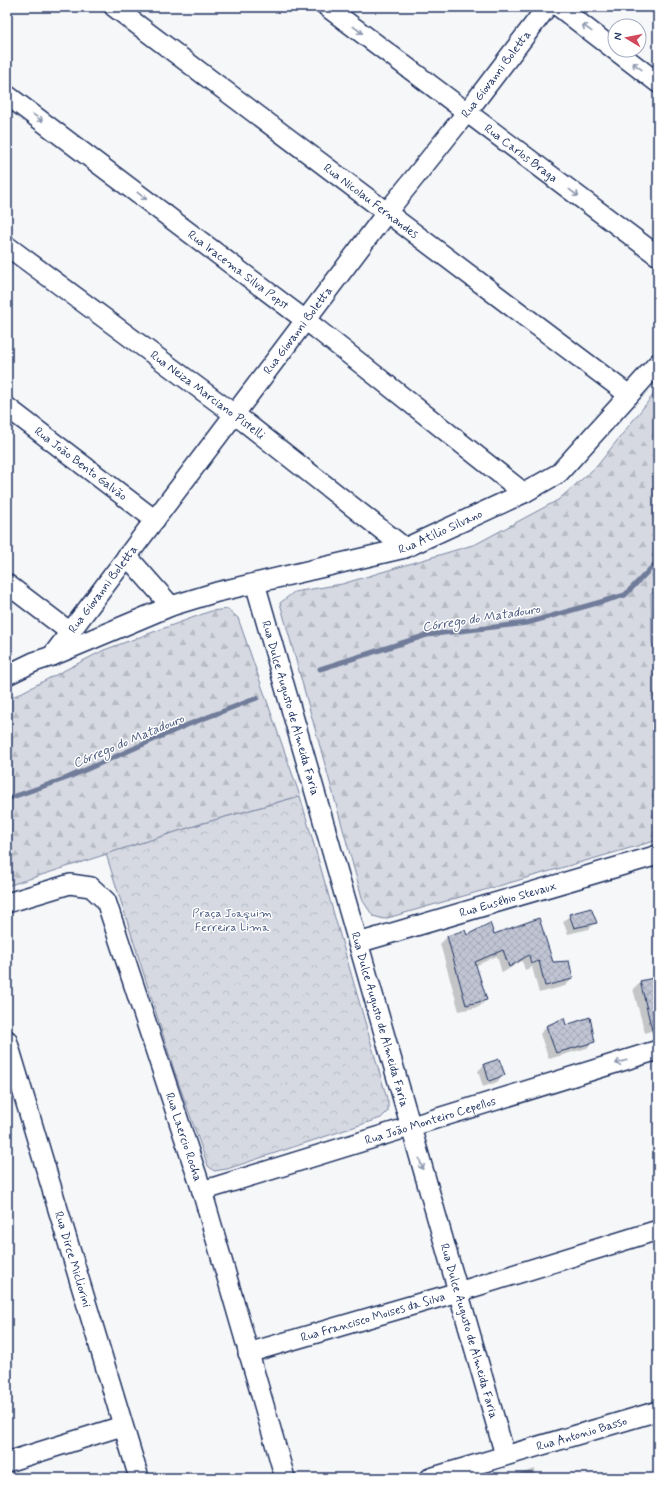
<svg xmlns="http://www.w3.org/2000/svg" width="665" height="1485" viewBox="0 0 665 1485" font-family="Mynerve,sans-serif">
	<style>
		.forest { fill: url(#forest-firs); stroke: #7884a0 }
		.park { fill: url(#park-crowns); stroke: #7884a0 }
		.shadow { fill: #0003 }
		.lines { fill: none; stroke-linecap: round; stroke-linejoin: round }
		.stream { stroke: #707c99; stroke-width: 5 }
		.building { fill: url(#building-cross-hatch); stroke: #1b2f5e }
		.minor-casing { stroke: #1b2f5e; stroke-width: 22 }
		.minor { stroke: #fff; stroke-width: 19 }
		.oneway { stroke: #8d97ae }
		.labels { text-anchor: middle; stroke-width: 3; stroke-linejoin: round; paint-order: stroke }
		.street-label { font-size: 12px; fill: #1b2f5e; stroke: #fff }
		.park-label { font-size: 12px; fill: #4a5a7f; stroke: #fff }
		.water-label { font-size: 13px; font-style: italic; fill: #4d5c81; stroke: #fff }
	</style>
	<defs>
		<pattern id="forest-firs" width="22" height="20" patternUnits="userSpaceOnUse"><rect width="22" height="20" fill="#d6d9e2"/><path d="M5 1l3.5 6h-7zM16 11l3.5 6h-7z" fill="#b7bbc4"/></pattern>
		<pattern id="park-crowns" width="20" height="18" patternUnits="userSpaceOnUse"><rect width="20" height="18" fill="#d6d9e2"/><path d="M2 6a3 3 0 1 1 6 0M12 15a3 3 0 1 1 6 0" fill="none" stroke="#b7bbc4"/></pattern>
		<pattern id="building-cross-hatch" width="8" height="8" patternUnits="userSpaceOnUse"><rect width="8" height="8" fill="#c0c4d3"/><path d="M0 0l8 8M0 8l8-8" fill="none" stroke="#a4a9b8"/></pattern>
	</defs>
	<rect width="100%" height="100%" fill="#f6f7f9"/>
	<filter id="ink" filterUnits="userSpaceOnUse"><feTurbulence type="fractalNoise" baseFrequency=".025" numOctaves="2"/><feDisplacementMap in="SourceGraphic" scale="8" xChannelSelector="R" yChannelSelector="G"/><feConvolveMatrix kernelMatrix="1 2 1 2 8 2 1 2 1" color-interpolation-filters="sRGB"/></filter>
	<g filter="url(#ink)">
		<g class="forest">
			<polygon points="658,389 658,589 651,594 652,643 658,654 658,840 384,919 373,916 363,901 280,603 294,592 342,584 476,544 558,500 597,466"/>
			<polygon points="228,609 238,618 300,796 204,823 7,886 7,700 104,650 211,611"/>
		</g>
		<polygon class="park" points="300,796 388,1102 388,1111 381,1118 227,1169 214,1171 208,1166 175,1073 106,854 204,823"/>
		<g class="shadow">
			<polygon points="570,915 596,922 589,929 568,934 563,922"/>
			<polygon points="465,932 466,936 493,935 552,963 572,979 565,986 539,993 532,967 525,970 522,961 502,973 497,956 475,966 486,1000 479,1007 459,1011 440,944 447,937"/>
			<polygon points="658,976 658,1028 645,1033 633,989 640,982"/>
			<polygon points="563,1019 565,1026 594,1041 587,1048 549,1059 540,1034 546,1027"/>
			<polygon points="485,1064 504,1075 497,1082 483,1087 478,1071"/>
			<polygon points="535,1469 536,1478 511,1478 513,1476"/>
		</g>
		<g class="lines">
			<g class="stream">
				<polyline points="320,669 427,635 527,623 625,595 658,561"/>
				<polyline points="7,799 67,778 187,725 257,698"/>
			</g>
		</g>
		<g class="building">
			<polygon points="591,908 597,923 574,928 569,914"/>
			<polygon points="539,918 553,962 569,961 573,979 545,986 539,961 531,964 529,955 509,967 503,950 475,962 487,1000 466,1005 447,936 465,930 467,935 490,923 494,934"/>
			<polygon points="658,977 658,1033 653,1034 640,981"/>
			<polygon points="590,1017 595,1042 556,1053 546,1026 564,1018 566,1025"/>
			<polygon points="499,1059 505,1075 489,1081 484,1064"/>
		</g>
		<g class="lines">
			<g class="minor-casing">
				<g id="minor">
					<path id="s1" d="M114,7L629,395"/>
					<path id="s2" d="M327,7L658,256"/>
					<polyline points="559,7 615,50"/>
					<polyline points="615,50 658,83"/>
					<path id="s3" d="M7,95L317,329L524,493"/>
					<path id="s4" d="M7,246L246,423L405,548"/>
					<path id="s5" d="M7,407L155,520"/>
					<polyline points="127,556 171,606"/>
					<path id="s6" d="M255,583L505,1455"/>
					<polyline points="7,584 70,632"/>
					<path id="s7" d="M52,656L387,212L467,112L547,7"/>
					<path id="s8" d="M7,675L34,662L52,656L171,606L217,592L405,548L524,493L559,473L658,363"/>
					<path id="s9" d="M7,903L70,884L91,887L106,901L202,1191L285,1478"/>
					<path id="s10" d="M358,943L658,855"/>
					<path id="s11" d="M7,1040L139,1478"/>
					<path id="s12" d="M202,1191L658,1050"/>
					<path id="s13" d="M248,1353L458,1292L658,1230"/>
					<polyline points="7,1462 122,1426"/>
					<path id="s14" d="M430,1478L658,1411"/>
				</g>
			</g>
			<use href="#minor" class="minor"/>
		</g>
		<defs><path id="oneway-shaft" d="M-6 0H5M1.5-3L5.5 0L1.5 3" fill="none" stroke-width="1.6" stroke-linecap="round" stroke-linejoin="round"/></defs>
		<g class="oneway">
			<use href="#oneway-shaft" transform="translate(587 28) rotate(-143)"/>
			<use href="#oneway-shaft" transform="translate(358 30) rotate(37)"/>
			<use href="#oneway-shaft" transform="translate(637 66) rotate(-143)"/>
			<use href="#oneway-shaft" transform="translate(38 118) rotate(37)"/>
			<use href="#oneway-shaft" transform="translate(574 193) rotate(37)"/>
			<use href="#oneway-shaft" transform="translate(142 196) rotate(37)"/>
			<use href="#oneway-shaft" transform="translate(621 1062) rotate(163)"/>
			<use href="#oneway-shaft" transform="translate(421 1164) rotate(74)"/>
		</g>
	</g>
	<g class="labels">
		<g class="street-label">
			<text dy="4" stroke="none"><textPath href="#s7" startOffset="732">Rua Giovanni Boletta</textPath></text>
			<text dy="4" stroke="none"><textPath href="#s2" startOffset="243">Rua Carlos Braga</textPath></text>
			<text dy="4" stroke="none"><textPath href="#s1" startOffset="322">Rua Nicolau Fernandes</textPath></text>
			<text dy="4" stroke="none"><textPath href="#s3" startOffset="290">Rua Iracema Silva Popst</textPath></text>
			<text dy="4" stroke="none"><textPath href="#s7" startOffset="408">Rua Giovanni Boletta</textPath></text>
			<text dy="4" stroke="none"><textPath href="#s4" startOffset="250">Rua Neiza Marciano Pistelli</textPath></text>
			<text dy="4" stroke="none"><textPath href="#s5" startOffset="93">Rua João Bento Galvão</textPath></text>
			<text dy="4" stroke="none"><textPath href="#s8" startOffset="458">Rua Atílio Silvano</textPath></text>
			<text dy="4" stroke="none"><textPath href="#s7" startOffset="84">Rua Giovanni Boletta</textPath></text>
			<text dy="4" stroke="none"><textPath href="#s6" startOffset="130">Rua Dulce Augusto de Almeida Faria</textPath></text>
			<text dy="4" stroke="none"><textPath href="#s10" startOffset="156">Rua Eusébio Stevaux</textPath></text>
			<text dy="4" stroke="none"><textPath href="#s6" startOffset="454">Rua Dulce Augusto de Almeida Faria</textPath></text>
			<text dy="4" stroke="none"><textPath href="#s12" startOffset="239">Rua João Monteiro Cepellos</textPath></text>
			<text dy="4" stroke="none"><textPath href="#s9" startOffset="356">Rua Laercio Rocha</textPath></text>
			<text dy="4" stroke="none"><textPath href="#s11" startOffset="229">Rua Dirce Micliorini</textPath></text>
			<text dy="4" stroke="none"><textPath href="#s13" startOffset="130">Rua Francisco Moises da Silva</textPath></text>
			<text dy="4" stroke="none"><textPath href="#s6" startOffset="778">Rua Dulce Augusto de Almeida Faria</textPath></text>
			<text dy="4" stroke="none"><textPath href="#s14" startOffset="158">Rua Antonio Basso</textPath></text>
		</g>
		<g class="park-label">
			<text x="232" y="917">Praça Joaquim<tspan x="232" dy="14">Ferreira Lima</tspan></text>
		</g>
		<g class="water-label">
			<text transform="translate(481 617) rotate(-9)" y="5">Córrego do Matadouro</text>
			<text transform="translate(128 740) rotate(-23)" y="5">Córrego do Matadouro</text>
		</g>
	</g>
	<rect width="665" height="1485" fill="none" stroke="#fff" stroke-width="24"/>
	<rect x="12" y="12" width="641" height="1461" fill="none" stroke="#1b2f5e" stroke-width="1.5" filter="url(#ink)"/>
	<g transform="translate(627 38) rotate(280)"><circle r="19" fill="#ffffff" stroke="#a4acbf"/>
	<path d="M0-3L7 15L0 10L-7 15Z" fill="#d1495b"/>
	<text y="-6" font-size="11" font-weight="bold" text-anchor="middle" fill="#1b2f5e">N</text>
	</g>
</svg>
